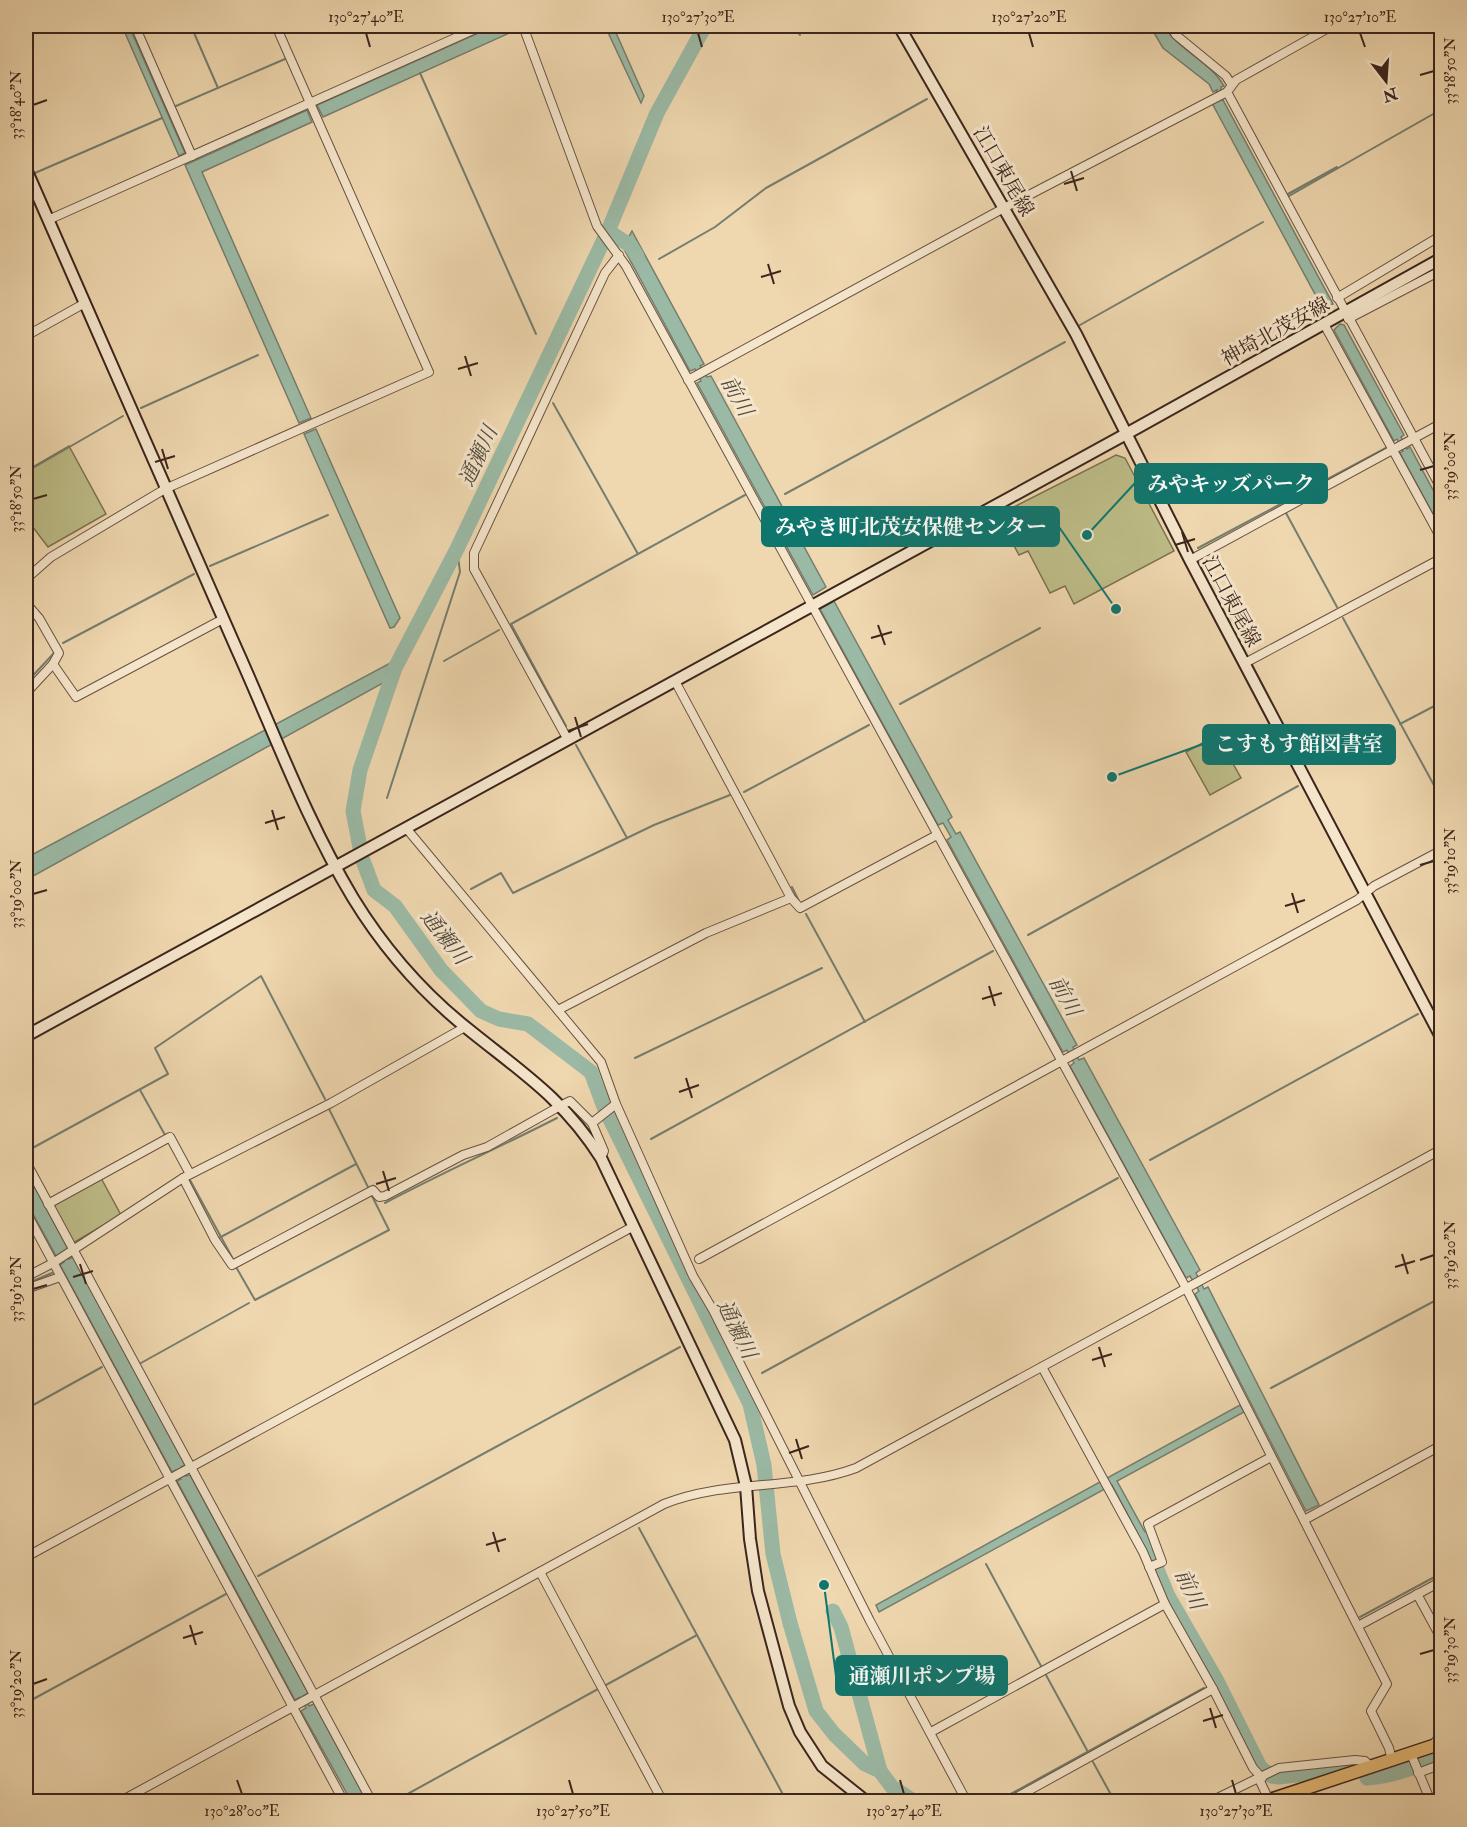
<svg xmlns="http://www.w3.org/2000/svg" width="1467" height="1827" viewBox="0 0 1467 1827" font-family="'IM FELL Double Pica','Noto Serif JP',serif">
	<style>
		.green { fill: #bdbd88; stroke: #7c7152; stroke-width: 1.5 }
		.water { fill: #9bbaa6; stroke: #757e6f; stroke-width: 1.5 }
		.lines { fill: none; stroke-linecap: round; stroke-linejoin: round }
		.stream { stroke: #757e6f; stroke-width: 2 }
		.river { stroke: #9bbaa6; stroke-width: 15 }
		.street-casing { stroke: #685241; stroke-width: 10 }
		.secondary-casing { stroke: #3b251c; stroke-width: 14 }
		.primary-casing { stroke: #3b251c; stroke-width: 15 }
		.street { stroke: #f5e5cb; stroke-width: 8 }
		.secondary { stroke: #f5e5cb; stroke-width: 10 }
		.primary { stroke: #e8bc78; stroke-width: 12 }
		.ticks { fill: none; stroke: #3b251c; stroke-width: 2 }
		.labels { text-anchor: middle; stroke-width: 6; stroke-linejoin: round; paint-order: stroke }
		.street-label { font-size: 20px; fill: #3b251c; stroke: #f5e5cb }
		.water-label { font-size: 21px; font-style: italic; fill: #534a3e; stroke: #f5e5cb }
		.leader { fill: none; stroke: #0f766e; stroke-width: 2 }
		.callout-dot { fill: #0f766e; stroke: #f5e5cb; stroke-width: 2 }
		.callout { fill: #0f766e; stroke: #0f766e; stroke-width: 2 }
		.callout-label { font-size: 21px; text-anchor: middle; font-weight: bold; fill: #fff }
		.neatline { fill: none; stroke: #3b251c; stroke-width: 2 }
		.ticks-label { font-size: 15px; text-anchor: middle; fill: #3b251c }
	</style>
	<rect width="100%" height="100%" fill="#efd7af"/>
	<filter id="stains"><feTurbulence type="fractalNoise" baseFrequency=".00333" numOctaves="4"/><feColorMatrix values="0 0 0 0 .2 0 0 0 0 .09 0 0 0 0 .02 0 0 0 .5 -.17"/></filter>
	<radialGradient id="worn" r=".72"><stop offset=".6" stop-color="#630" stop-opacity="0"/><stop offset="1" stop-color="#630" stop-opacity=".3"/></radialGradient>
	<g class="green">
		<polygon points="69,446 106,514 48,547 26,518 26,471"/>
		<polygon points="1116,455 1125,458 1174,551 1074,604 1065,586 1050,593 1028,551 1019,555 1000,520 1004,512"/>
		<polygon points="1217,735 1241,778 1210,795 1186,752"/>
		<polygon points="101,1178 121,1215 73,1243 52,1205"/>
	</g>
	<g class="water">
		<polygon points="122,26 129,26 185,153 179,156"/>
		<polygon points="494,26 515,26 516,30 323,117 317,105"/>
		<polygon points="605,26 613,26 644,96 641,103"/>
		<path d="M1150,26H1164C1179,51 1210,61 1224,86L1221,87L1219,100H1223L1333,304L1323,309L1213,105L1217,90L1213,92L1209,84L1163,48Z"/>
		<polygon points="307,110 312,122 202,172 311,418 299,423 185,165"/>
		<polygon points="632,231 704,364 700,366 707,377 711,376 826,587 813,595 697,383 701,381 695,369 690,371 623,247"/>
		<polygon points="1340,324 1344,325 1404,435 1401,437 1407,449 1410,447 1441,505 1441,529 1400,453 1403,451 1397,439 1394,441 1334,330"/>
		<polygon points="316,429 400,618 394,627 390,628 304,434"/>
		<polygon points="834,601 952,817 948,820 956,834 960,832 1077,1045 1073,1047 1079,1060 1084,1058 1200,1270 1196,1273 1204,1289 1208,1287 1319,1505 1306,1511 1195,1294 1199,1291 1190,1276 1186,1278 1070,1066 1074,1063 1067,1050 1063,1052 947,840 951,837 943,823 938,825 820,609"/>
		<polygon points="394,661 383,683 26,880 26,858"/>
		<polygon points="26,1171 68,1249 64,1251 69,1259 73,1257 185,1465 181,1467 185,1476 190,1475 308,1693 303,1696 309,1706 314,1704 367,1801 351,1801 301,1711 306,1708 300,1697 295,1700 177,1481 181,1479 176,1470 172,1472 60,1265 64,1262 60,1255 56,1256 26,1201"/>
		<polygon points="1240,1405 1244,1412 1117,1481 1145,1532 1155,1558 1151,1559 1112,1485 879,1612 876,1605"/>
	</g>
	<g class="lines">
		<g class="stream">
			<polyline points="191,26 218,88"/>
			<polyline points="794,26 800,35"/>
			<polyline points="420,73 536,334"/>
			<polyline points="176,106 285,59"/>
			<polyline points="35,173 162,118"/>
			<polyline points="1288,194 1337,167"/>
			<polyline points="1289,196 1442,109"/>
			<polyline points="659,259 715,227 766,188 927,99"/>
			<polyline points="1080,325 1263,222"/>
			<polyline points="553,403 638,554"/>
			<polyline points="141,408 258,355"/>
			<polyline points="26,472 123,416"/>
			<polyline points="785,494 1065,342"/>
			<polyline points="1286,513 1337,607"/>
			<polyline points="1198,548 1386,448"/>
			<polyline points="210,566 328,515"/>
			<polyline points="1343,618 1442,800"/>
			<polyline points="63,643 194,574"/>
			<polyline points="444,661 499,630"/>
			<polyline points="386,673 395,668"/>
			<polyline points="26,683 55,652"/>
			<polyline points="900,704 1040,628"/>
			<polyline points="1400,724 1442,702"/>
			<polyline points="566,726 511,624 745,495"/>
			<polyline points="576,745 627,838"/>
			<polyline points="744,792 869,725"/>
			<polyline points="387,798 460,572 457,549"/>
			<polyline points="792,887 799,901"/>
			<polyline points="471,889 501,873 513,893 654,825 730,795"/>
			<polyline points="806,914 865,1022"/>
			<polyline points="1028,935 1298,786"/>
			<polyline points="635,1058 822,968"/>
			<polyline points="140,1090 165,1135"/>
			<polyline points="329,1109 368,1187"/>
			<polyline points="651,1139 993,951"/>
			<polyline points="27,1151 168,1074 155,1048 261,976 325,1099"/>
			<polyline points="1150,1160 1418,1014"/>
			<polyline points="190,1180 233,1259"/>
			<path d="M385,1203C442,1173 500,1147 557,1118"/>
			<polyline points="219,1238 356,1164"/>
			<polyline points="236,1267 255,1300 389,1230 372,1196"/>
			<polyline points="26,1284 52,1273"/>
			<polyline points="141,1363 249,1303"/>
			<polyline points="762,1373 1118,1178"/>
			<polyline points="1271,1388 1442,1297"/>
			<polyline points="26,1409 102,1367"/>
			<polyline points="639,1528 697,1635"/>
			<polyline points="986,1564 1041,1666"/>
			<polyline points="258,1576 680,1347"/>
			<polyline points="1360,1617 1442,1573"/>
			<polyline points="1046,1675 1088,1752"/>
			<polyline points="606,1685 697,1635 787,1802"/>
			<polyline points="26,1703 226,1594"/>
			<polyline points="1093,1762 1115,1802"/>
			<polyline points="393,1802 598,1689"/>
			<polyline points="996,1802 1204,1688"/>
		</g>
		<g class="river">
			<polyline points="705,26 657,113 608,231 457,549 395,668 360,770 353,811 362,858 374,890 395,906 441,970 481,1011 499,1019 528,1024 591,1072 604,1107 750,1404 764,1465 773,1554 790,1623 816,1711 834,1734 865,1764 880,1771 892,1787 915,1802"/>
			<polyline points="608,231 631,246 637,256"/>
			<polyline points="1145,1540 1168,1596 1217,1681 1260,1767 1271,1776 1279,1777 1346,1769"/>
			<polyline points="833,1611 841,1627 880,1771"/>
			<path d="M1367,1778C1395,1776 1416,1767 1442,1755"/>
		</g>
		<g class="street-casing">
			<g id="street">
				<polyline points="135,26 192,156"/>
				<polyline points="523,26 597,226 626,266 1186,1288 1387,1684 1371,1711 1389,1748 1392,1761"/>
				<polyline points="1171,26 1176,35 1226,76 1231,84"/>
				<polyline points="1227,92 1442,490"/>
				<polyline points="48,220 482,26"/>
				<polyline points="1337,298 1442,235"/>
				<polyline points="1348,319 1442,270"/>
				<polyline points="1324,324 1442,540"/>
				<polyline points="26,336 85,303"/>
				<polyline points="688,380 1004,208 1227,92 1236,80 1332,26"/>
				<polyline points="1190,560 1442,423"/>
				<polyline points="26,579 51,557 165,489 429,372 276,26"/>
				<polyline points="26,603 39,618 59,653 53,664 26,693"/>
				<polyline points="1245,663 1442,558"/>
				<polyline points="53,664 76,697 223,619"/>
				<polyline points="675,681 791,898 800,908 937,835"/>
				<polyline points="568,740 474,569 474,553 605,273 619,255"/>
				<polyline points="406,828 601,1062 616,1104 693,1276 713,1310 870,1621 967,1802"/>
				<polyline points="558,1010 706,933 791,898"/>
				<polyline points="592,1123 604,1151 601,1158"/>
				<polyline points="26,1162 372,1802"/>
				<polyline points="183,1178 215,1240 232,1265 373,1190 379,1197 385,1196 463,1155 487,1147 562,1105 570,1101 592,1123 616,1104"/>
				<polyline points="48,1204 170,1137 190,1174"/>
				<polyline points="26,1212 344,1802"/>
				<polyline points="699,1259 1357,900 1374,886 1442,850"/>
				<polyline points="26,1277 53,1263 183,1178 331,1103 465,1027"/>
				<polyline points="26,1289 60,1277"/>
				<polyline points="1042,1367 1143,1552 1165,1604 1213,1689 1253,1768 1262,1778"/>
				<polyline points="1304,1520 1442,1445"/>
				<polyline points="26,1557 634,1226"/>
				<polyline points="1149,1567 1162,1562 1148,1524 1271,1457"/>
				<polyline points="540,1572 663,1802"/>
				<polyline points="1417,1594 1442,1640"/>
				<polyline points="1358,1626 1442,1581"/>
				<polyline points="931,1732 1165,1604"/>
				<polyline points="1432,1747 1442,1732"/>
				<polyline points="1411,1754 1431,1802"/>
				<polyline points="1418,1773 1442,1764"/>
				<polyline points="1259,1779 1270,1802"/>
				<path d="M119,1802L664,1504C726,1479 794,1491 856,1468L1442,1149"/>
				<polyline points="1008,1802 1213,1689"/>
				<polyline points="1209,1802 1279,1768 1355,1760 1365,1761 1372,1767"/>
			</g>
		</g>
		<g class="secondary-casing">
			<g id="secondary">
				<polyline points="899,26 1076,334 1190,560 1442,1039"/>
				<path d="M26,169C97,329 166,490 237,650C274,732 306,820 353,898C383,947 423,993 468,1029C521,1072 563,1098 601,1158L735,1440L746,1486L750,1539L758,1591L789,1706L800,1732L822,1766L867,1802"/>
				<polyline points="26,1036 1126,434 1442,258"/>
			</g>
		</g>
		<g class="primary-casing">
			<polyline id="primary" points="1264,1802 1442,1743"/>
		</g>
		<use href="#street" class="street"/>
		<use href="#secondary" class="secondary"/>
		<use href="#primary" class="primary"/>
	</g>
	<path class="ticks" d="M366,33L370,47M698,33L702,47M1029,33L1033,47M1360,33L1365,47M1420,75L1434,71M33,105L47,100M1071,171L1077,191M1064,184L1084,178M768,264L774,284M761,277L781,271M465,356L471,376M458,369L478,363M162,449L168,469M155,462L175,456M1420,470L1434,466M33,499L47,495M1182,532L1188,552M1175,545L1195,539M878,625L885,645M871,638L892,632M575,717L581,737M568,731L588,724M272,810L278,830M265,823L285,817M1420,865L1434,861M1292,893L1298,913M33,894L47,890M1285,906L1305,900M989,986L995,1006M982,999L1002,993M686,1078L692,1098M679,1092L699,1085M383,1171L389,1191M376,1184L396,1178M1402,1254L1408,1274M1420,1260L1434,1255M80,1264L86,1284M1395,1267L1415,1261M73,1277L93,1271M33,1289L47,1285M1099,1347L1105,1367M1092,1360L1112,1354M796,1439L802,1459M789,1453L809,1446M493,1532L499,1552M486,1545L506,1539M190,1625L196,1645M183,1638L203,1632M1420,1654L1434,1650M33,1684L47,1679M1210,1708L1216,1728M1203,1721L1223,1715M237,1780L242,1794M569,1780L573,1794M900,1780L904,1794M1232,1780L1236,1794"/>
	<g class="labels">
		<g class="street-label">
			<text transform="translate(1004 171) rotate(60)" y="7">江口東尾線</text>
			<text transform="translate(1275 331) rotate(-29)" y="7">神埼北茂安線</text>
			<text transform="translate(1232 601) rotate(62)" y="7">江口東尾線</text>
		</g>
		<g class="water-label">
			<text transform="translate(737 396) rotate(61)" y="7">前川</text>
			<text transform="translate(478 456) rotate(-65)" y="7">通瀬川</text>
			<text transform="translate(445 937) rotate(52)" y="7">通瀬川</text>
			<text transform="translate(1065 996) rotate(61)" y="7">前川</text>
			<text transform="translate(737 1329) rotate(64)" y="7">通瀬川</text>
			<text transform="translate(1190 1589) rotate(65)" y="7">前川</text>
		</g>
	</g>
	<path class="leader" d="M1087 535L1135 483M1116 609L1059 527M1112 777L1203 744M824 1585L836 1676"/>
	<g class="callout-dot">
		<circle cx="1087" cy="535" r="6"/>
		<circle cx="1116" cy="609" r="6"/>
		<circle cx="1112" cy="777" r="6"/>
		<circle cx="824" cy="1585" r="6"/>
	</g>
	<g class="callout">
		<rect x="1135" y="464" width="192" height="39" rx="6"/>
		<rect x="762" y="507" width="297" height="39" rx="6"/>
		<rect x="1203" y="725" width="192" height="39" rx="6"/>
		<rect x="836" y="1656" width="171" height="39" rx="6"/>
	</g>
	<g class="callout-label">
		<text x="1231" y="491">みやキッズパーク</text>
		<text x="911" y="534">みやき町北茂安保健センター</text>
		<text x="1299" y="751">こすもす館図書室</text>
		<text x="922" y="1683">通瀬川ポンプ場</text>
	</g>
	<rect width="1467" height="1827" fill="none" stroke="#efd7af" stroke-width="66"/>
	<g transform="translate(1386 81) rotate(163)" stroke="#f5e5cb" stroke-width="4.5" paint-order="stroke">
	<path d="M0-4.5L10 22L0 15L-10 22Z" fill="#3b251c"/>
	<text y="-9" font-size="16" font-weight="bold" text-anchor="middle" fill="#3b251c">N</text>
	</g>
	<rect x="33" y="33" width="1401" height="1761" class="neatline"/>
	<g class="ticks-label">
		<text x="366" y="22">130°27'40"E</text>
		<text x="698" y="22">130°27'30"E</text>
		<text x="1029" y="22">130°27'20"E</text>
		<text x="1360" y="22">130°27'10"E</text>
		<text transform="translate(1450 71) rotate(-90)" y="5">33°18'50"N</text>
		<text transform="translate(16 105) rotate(-90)" y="5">33°18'40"N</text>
		<text transform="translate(1450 466) rotate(-90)" y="5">33°19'00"N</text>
		<text transform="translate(16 499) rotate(-90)" y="5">33°18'50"N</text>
		<text transform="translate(1450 861) rotate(-90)" y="5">33°19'10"N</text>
		<text transform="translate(16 894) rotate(-90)" y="5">33°19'00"N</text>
		<text transform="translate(1450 1255) rotate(-90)" y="5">33°19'20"N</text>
		<text transform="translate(16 1289) rotate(-90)" y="5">33°19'10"N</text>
		<text transform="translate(1450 1650) rotate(-90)" y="5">33°19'30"N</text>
		<text transform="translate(16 1684) rotate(-90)" y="5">33°19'20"N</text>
		<text x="242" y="1816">130°28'00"E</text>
		<text x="573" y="1816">130°27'50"E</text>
		<text x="904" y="1816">130°27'40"E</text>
		<text x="1236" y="1816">130°27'30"E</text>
	</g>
	<rect width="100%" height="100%" filter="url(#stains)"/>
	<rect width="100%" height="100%" fill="url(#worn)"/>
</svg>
